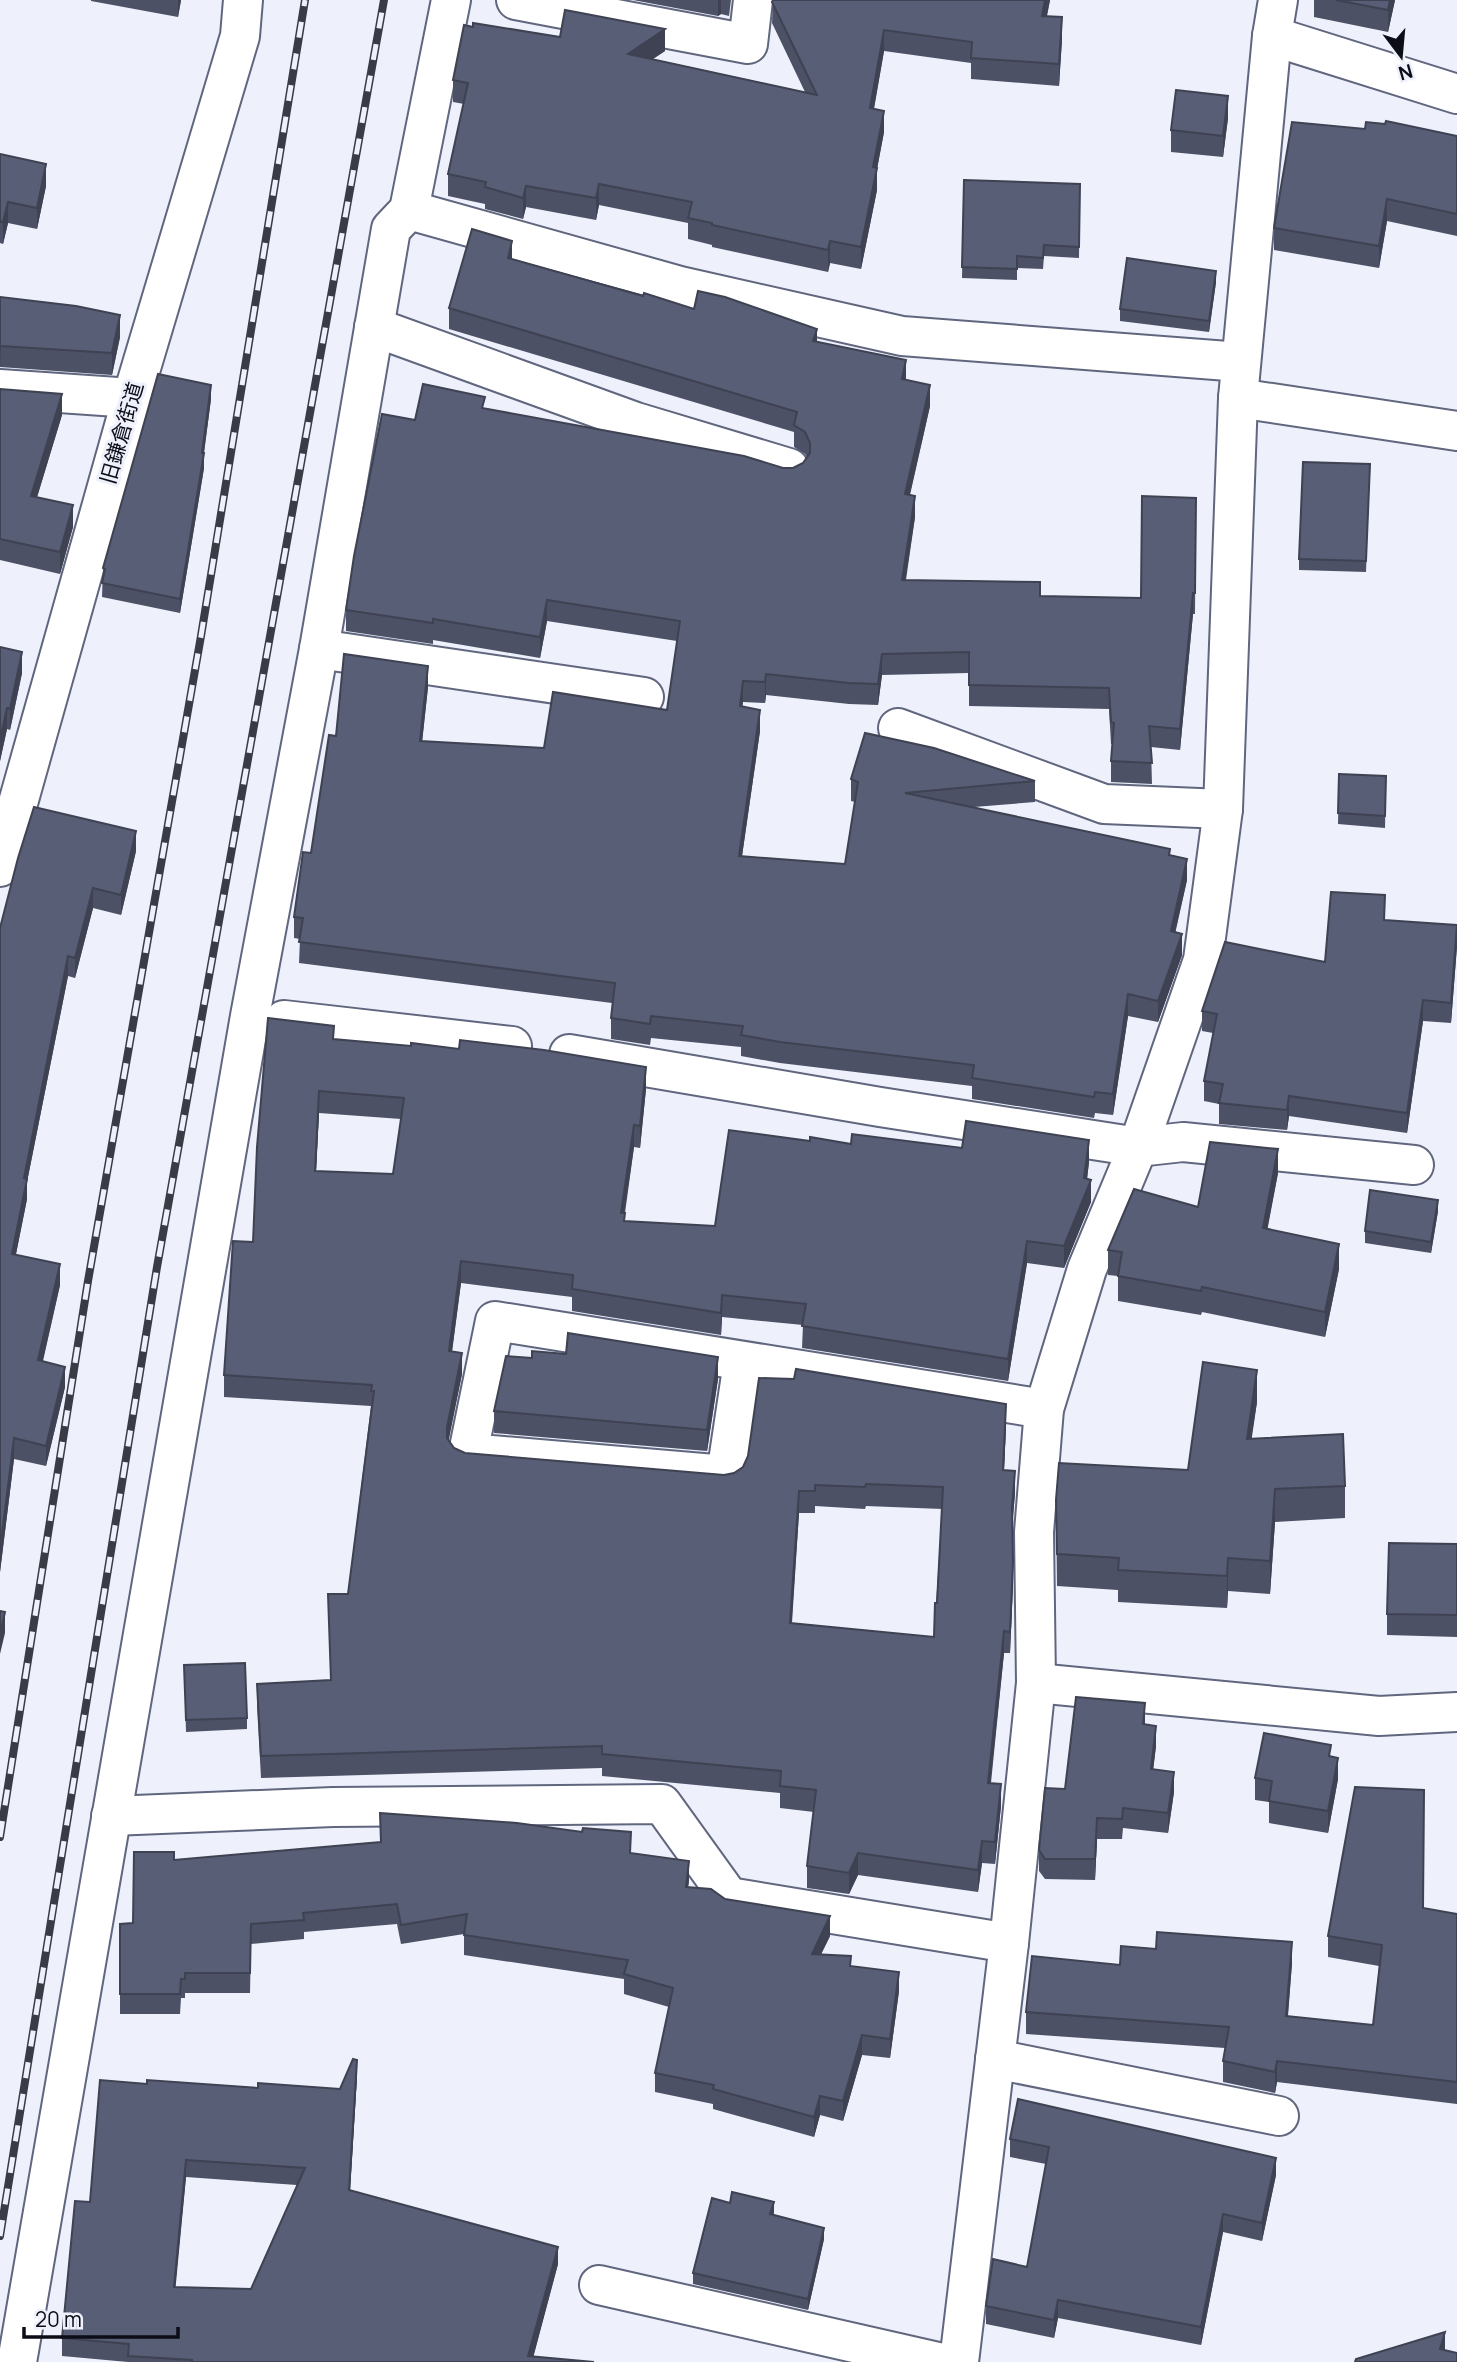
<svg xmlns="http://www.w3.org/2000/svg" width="1457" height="2362" viewBox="0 0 1457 2362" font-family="Manrope,'Noto Sans JP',sans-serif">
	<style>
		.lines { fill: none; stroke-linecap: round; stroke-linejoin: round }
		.minor-casing { stroke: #60667e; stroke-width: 42 }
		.minor { stroke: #fff; stroke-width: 38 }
		.rail-casing { stroke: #3a3b45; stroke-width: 8 }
		.rail { stroke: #eef1fc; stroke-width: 5; stroke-dasharray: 16; stroke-linecap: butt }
		.wall { fill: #4c5165; fill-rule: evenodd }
		.shaded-wall { fill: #3e4252 }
		.building { fill: #585e75; stroke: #3e4252; stroke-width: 2; fill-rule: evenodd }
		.labels { text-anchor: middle; stroke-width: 6; stroke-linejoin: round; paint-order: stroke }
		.street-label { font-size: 21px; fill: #0c0d17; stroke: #eef1fc }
	</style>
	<rect width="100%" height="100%" fill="#eef1fc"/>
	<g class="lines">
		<g class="minor-casing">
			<g id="minor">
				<polyline points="516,0 748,44 753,0"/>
				<polyline points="1272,36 1457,94"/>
				<polyline points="409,210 680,286 902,336 1241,362"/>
				<polyline points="374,327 636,422 789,468"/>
				<polyline points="0,389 132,398"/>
				<polyline points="1238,398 1457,431"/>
				<polyline points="319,649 644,697"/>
				<polyline points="898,728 1104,804 1223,809"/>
				<polyline points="0,867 132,398 240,36 243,0"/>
				<polyline points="284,1020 512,1046"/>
				<polyline points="569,1054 880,1107 1138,1147 1183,1142 1414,1165"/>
				<polyline points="743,1362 726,1475 468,1453 495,1321 1044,1409"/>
				<polyline points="1036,1683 1379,1716 1457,1712"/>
				<polyline points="111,1816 333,1807 662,1804 729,1897 1009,1943"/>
				<polyline points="995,2059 1279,2116"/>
				<polyline points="599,2285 938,2362"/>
				<polyline points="17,2362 250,1016 319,649 391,229 409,210 451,0"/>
				<polyline points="959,2362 1009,1943 1036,1683 1034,1532 1044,1409 1087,1269 1138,1147 1203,960 1223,809 1238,398 1272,36 1278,0"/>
			</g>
		</g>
		<use href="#minor" class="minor"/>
		<g class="rail-casing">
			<g id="rail">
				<polyline points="0,1837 88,1281 201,636 305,0"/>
				<polyline points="0,2236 157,1267 384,0"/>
			</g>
		</g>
		<use href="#rail" class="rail"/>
	</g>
	<g class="wall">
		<polygon points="91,0 181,0 178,17 91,1"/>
		<polygon points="633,0 731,0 729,16 721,14 718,16"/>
		<polygon points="773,0 1050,0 1047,16 1062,39 1059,86 971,79 971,63 884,51 874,109 884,132 877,169 877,190 861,269 830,263 828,272 712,247 712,245 688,239 688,223 599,205 596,220 526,207 523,219 485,209 485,204 448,196 448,174 464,104 453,102 453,80 560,37 665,51 653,59 805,92 772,23"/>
		<polygon points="1314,0 1395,0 1388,32 1314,17"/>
		<polygon points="1228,118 1223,157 1171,152 1171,130"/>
		<polygon points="1365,129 1457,136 1457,236 1387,221 1379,268 1274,250 1274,228"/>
		<polygon points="0,154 46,186 37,229 8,223 3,244 0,243"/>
		<polygon points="964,180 1080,184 1079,258 1044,256 1043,269 1017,268 1017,280 962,278"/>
		<polygon points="512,259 817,342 906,380 930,406 910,495 915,517 906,580 1040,596 1141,598 1196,498 1195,614 1193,614 1180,750 1151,747 1152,784 1111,782 1111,761 1112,744 1111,744 1109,709 969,706 969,673 882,675 878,705 849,704 766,695 765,703 743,702 742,706 760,731 742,856 845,864 855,802 851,801 851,779 1035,781 1035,802 974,807 1170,856 1187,880 1175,932 1182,955 1158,1022 1128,1016 1113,1115 1095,1113 1094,1118 972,1099 972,1086 780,1063 741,1056 741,1047 651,1038 650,1045 611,1039 611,1018 612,1003 299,963 300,939 294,938 294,917 311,853 336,736 428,687 422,741 544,748 667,710 677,641 547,621 540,658 433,640 433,644 346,631 346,610 415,420 485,408 783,468 793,468 803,463 807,457 805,454 794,447 794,432 449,329 449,308"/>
		<polygon points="1216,282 1209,332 1120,321 1120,309"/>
		<polygon points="0,297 120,337 112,375 0,367"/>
		<polygon points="0,389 62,415 37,497 73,527 60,574 0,560"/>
		<polygon points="211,399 204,453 204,468 180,613 102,597 103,568"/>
		<polygon points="1370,464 1366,572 1299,570 1299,559"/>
		<polygon points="0,647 22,673 10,730 7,729 0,761"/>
		<polygon points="1339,774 1386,776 1385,828 1338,824"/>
		<polygon points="136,851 121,915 93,908 75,978 68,976 27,1182 27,1199 16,1254 60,1285 43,1361 65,1387 46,1466 14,1459 0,1572 0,928"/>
		<polygon points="1385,920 1457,946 1451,1023 1423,1021 1407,1133 1289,1116 1287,1130 1219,1124 1219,1104 1204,1101 1204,1081 1213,1033 1202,1031 1202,1011 1325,962"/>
		<path d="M334,1039L646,1089L640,1148L634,1147L625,1213V1221L715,1226L810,1141L851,1144L962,1148L1089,1162L1087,1179L1091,1202L1064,1268L1027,1263L1008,1381L802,1348L803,1325L722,1317L721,1335L572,1311V1297L461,1283L452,1352L462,1374L448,1440L454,1448L465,1453L724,1475L1006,1426L1004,1470L1015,1493L1012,1528L1013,1583L1010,1653H1004L991,1783L1001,1806L995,1864L982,1863L978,1892L858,1875L849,1894L807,1888V1866L814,1812L780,1808V1793L602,1776V1768L261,1778L257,1706V1684L331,1680L328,1594H348L371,1406L224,1397V1375L253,1242ZM319,1113L401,1119L393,1174L316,1171ZM815,1506L865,1509L866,1506L942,1509L934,1637L792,1623L799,1513H815Z"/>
		<polygon points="1278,1173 1267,1229 1339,1269 1325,1337 1202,1312 1201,1315 1118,1301 1118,1276 1108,1275 1108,1250 1198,1207"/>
		<polygon points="1438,1211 1431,1253 1365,1243 1365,1231"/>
		<polygon points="566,1354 718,1379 707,1451 494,1433 494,1411 532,1358"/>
		<polygon points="1257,1402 1251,1439 1345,1486 1345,1518 1275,1522 1270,1594 1228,1591 1227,1608 1118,1602 1118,1590 1057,1586 1056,1500 1188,1470"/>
		<polygon points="1457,1544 1457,1637 1387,1635 1387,1614"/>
		<polygon points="184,1665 247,1718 247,1729 186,1732"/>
		<polygon points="1145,1725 1156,1746 1153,1769 1174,1792 1168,1833 1123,1828 1122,1839 1097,1839 1095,1880 1045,1879 1039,1871 1039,1850 1065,1789"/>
		<polygon points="1331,1756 1338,1779 1328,1833 1269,1823 1269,1802 1255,1800 1255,1778"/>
		<polygon points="631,1854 689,1880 688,1887 725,1899 830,1936 821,1954 851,1966 899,1991 890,2058 862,2055 843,2121 820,2115 814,2137 713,2109 713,2104 655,2092 655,2073 669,2007 624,1994 624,1979 464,1955 464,1934 401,1944 397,1924 304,1932 304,1939 251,1944 250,1993 185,1993 185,1998 181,1998 180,2014 120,2014 120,1924 133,1923 174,1860"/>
		<polygon points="1423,1908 1457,1914 1457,2104 1277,2082 1275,2093 1223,2082 1223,2061 1225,2048 1026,2034 1026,2012 1120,1965 1292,1963 1288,2016 1373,2025 1379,1966 1328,1957 1328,1936"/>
		<path d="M357,2077L350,2191L558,2264L533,2357L594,2362H128L62,2356V2338L90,2202L258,2088L340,2089ZM186,2177L297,2185L251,2289L175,2287Z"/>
		<polygon points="1010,2139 1276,2175 1262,2241 1223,2232 1201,2345 1058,2318 1054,2338 986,2324 986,2306 1027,2267 1046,2164 1010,2157"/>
		<polygon points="774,2213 773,2215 824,2239 808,2310 693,2284 693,2273"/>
	</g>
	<g class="shaded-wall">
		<polygon points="178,0 181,0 178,17"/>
		<polygon points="718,0 721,0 721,14 718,16"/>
		<polygon points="1045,0 1050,0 1042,38 1042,16"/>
		<polygon points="1390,0 1395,0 1388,32 1388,10"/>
		<polygon points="1062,17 1062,39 1059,86 1059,64"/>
		<polygon points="665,29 665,51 628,75 628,54"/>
		<polygon points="884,30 884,51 870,130 870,108"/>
		<polygon points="1228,96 1228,118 1223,157 1223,136"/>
		<polygon points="884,111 884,132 877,169 877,190 861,269 861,247 873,167"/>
		<polygon points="46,164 46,186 37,229 37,208"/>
		<polygon points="599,184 599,205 596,220 596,198"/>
		<polygon points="526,186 526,207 523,219 523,198"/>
		<polygon points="1387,199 1387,221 1379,268 1379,246"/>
		<polygon points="8,202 8,223 3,244 3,222"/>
		<polygon points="512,241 512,262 508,258"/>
		<polygon points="830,241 830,263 828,272 828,250"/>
		<polygon points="1216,271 1216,282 1209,332 1209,321"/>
		<polygon points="120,315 120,337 112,375 112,353"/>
		<polygon points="817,329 817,350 813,341"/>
		<polygon points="0,346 1,346 0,367"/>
		<polygon points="906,360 906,381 902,379"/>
		<polygon points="211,385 211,399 202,467 202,453"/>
		<polygon points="930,385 930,406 905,515 905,494"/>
		<polygon points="62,394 62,415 31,517 31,496"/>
		<polygon points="204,453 204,468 180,613 180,599"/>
		<polygon points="915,496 915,517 902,601 902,580"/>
		<polygon points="73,505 73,527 60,574 60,552"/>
		<polygon points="1193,593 1193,614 1180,750 1180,729"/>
		<polygon points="547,600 547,621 540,658 540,637"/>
		<polygon points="22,652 22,673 10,730 10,709"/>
		<polygon points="882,654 882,675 878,705 878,684"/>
		<polygon points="428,666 428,687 420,762 420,741"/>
		<polygon points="766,674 766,695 765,703 765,682"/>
		<polygon points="743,681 743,702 740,727 740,706"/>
		<polygon points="7,708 7,729 0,761 0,740"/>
		<polygon points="760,710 760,731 739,877 739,856"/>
		<polygon points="136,831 136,851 121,915 121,895"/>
		<polygon points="1187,859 1187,880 1171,952 1171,931"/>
		<polygon points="93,888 93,908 75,978 75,958"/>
		<polygon points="1457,925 1457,946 1451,1023 1451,1003"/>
		<polygon points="1182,934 1182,955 1158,1022 1158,1001"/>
		<polygon points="68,956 68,976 27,1182 27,1199 12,1274 12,1254 24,1178"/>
		<polygon points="1128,994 1128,1016 1113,1115 1113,1094"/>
		<polygon points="1423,1000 1423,1021 1407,1133 1407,1113"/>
		<polygon points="646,1067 646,1089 640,1148 640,1126"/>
		<polygon points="319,1091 319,1113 315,1193 315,1171"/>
		<polygon points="1289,1096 1289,1116 1287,1130 1287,1110"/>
		<polygon points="634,1125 634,1147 621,1235 621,1213"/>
		<polygon points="1089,1140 1089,1162 1085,1196 1091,1180 1091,1202 1064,1268 1064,1246 1084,1178"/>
		<polygon points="1278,1149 1278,1173 1263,1253 1263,1228"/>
		<polygon points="1438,1200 1438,1211 1431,1253 1431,1242"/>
		<polygon points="1027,1241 1027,1263 1008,1381 1008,1359"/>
		<polygon points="1339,1244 1339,1269 1325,1337 1325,1312"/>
		<polygon points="461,1261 461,1283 449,1373 449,1351"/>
		<polygon points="60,1264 60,1285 38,1381 38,1360"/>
		<polygon points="722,1295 722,1317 721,1335 721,1313"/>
		<polygon points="462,1353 462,1374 447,1449 447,1427"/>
		<polygon points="718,1357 718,1379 707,1451 707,1430"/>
		<polygon points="65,1367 65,1387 46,1466 46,1446"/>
		<polygon points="1257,1370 1257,1402 1247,1471 1247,1439"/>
		<polygon points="1006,1404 1006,1426 1003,1492 1003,1470"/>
		<polygon points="14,1438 14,1459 0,1572 0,1551"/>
		<polygon points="1015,1471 1015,1493 1012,1530 1012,1508"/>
		<polygon points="1275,1489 1275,1522 1270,1594 1270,1561"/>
		<polygon points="799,1491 799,1513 790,1645 790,1623"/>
		<polygon points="1228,1558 1228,1591 1227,1608 1227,1576"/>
		<polygon points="1013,1562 1013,1583 1010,1653 1010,1632"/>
		<polygon points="5,1612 5,1633 0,1654 0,1634"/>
		<polygon points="1004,1631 1004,1653 988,1805 988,1783"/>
		<polygon points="1145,1703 1145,1724 1143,1745 1143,1724"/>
		<polygon points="1156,1726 1156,1746 1151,1789 1151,1769"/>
		<polygon points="1338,1758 1338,1779 1328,1833 1328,1811"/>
		<polygon points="1174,1772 1174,1792 1168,1833 1168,1813"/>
		<polygon points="1001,1784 1001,1806 995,1864 995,1842"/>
		<polygon points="1097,1818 1097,1839 1095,1880 1095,1859"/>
		<polygon points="982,1841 982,1863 978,1892 978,1870"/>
		<polygon points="858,1853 858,1875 849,1894 849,1873"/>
		<polygon points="689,1861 689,1880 686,1907 686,1887"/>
		<polygon points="830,1916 830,1936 812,1973 812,1954"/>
		<polygon points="1292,1942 1292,1963 1286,2037 1286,2016"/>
		<polygon points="899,1972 899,1991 890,2058 890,2039"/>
		<polygon points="862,2035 862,2055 843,2121 843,2101"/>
		<polygon points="357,2060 357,2077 349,2208 349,2190"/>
		<polygon points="1277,2061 1277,2082 1275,2093 1275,2072"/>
		<polygon points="820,2096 820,2115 814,2137 814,2117"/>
		<polygon points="1276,2158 1276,2175 1262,2241 1262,2223"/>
		<polygon points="186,2160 186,2177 174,2304 174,2287"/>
		<polygon points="774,2202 774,2213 770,2225 770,2214"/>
		<polygon points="1223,2214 1223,2232 1201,2345 1201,2327"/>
		<polygon points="824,2228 824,2239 808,2310 808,2299"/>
		<polygon points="558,2247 558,2264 532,2362 528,2356"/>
		<polygon points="1058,2300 1058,2318 1054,2338 1054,2320"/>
		<polygon points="1445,2332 1445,2353 1440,2349"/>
	</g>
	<g class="building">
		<polygon points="773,0 1045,0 1042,16 1062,17 1059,64 971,58 972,42 884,30 870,108 884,111 873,167 877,168 861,247 830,241 828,250 712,225 712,223 688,218 692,202 599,184 596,198 526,186 523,198 485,187 486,182 448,174 468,83 453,80 464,25 473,27 473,23 560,37 565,10 665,29 628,54 817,95 772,2"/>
		<polygon points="1336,0 1390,0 1388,10"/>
		<polygon points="1176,90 1228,96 1223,136 1171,130"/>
		<polygon points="1386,121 1457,136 1457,214 1387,199 1379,246 1274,228 1292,122 1365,129 1366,122 1385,124"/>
		<polygon points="0,154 46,164 37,208 8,202 3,222 0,222"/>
		<polygon points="964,180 1080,184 1079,247 1044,245 1043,258 1017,256 1017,269 962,267"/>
		<polygon points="472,229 512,241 508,258 643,296 644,293 694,309 698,291 725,297 817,329 813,341 906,360 902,379 930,385 905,494 915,496 902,580 1040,582 1040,596 1141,598 1142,496 1196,498 1195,593 1193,593 1180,729 1149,726 1152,763 1111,761 1114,723 1111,722 1109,688 969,685 969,652 882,654 878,684 849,683 766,674 765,682 743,681 740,706 760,710 739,856 845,864 858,782 851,779 865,733 934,748 1035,781 905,793 1170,849 1169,855 1187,859 1171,931 1182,934 1158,1001 1128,994 1113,1094 1095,1092 1094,1097 972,1078 974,1065 780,1042 741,1035 743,1026 651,1016 650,1024 611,1018 615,983 299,942 303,918 294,917 303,852 311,853 329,735 336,736 344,654 428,666 420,741 544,748 553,692 667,710 680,621 547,600 540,637 433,619 433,623 346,610 354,556 382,414 415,420 423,384 485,397 482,408 744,456 783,468 793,468 803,463 810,453 810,443 805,432 794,425 797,412 449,308"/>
		<polygon points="1127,258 1216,271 1209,321 1120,309"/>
		<polygon points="0,297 76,306 120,315 112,353 0,346"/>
		<polygon points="158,374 211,385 202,453 204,453 180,599 102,583 105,569 103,568"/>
		<polygon points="0,389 62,394 31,496 73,505 60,552 0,539"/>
		<polygon points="1303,462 1370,464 1366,561 1299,559"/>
		<polygon points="0,647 22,652 10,709 7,708 0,740"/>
		<polygon points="1339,774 1386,776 1385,816 1338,813"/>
		<polygon points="34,807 136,831 121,895 93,888 75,958 68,956 24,1178 27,1179 12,1254 60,1264 38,1360 65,1367 46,1446 14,1438 0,1551 0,928 18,858"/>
		<polygon points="1331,892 1385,895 1384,920 1457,925 1451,1003 1423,1000 1407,1113 1289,1096 1287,1110 1219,1103 1223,1084 1204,1081 1217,1014 1202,1011 1225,942 1325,962"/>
		<path d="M268,1018L334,1026L333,1039L411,1046V1043L459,1049L460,1040L544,1050L646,1067L640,1126L634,1125L621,1213H625L624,1221L715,1226L729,1130L810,1141V1137L851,1144L852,1134L962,1148L966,1121L1089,1140L1084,1178L1091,1180L1064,1246L1027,1241L1008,1359L802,1326L806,1304L722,1295L721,1313L572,1289L573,1275L461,1261L449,1351L462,1353L447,1427V1438L454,1448L465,1453L724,1475L734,1473L743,1467L748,1456L759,1378L794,1379L796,1369L1006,1404L1003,1470L1015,1471L1012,1508L1013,1562L1010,1632L1004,1631L988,1783L1001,1784L995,1842L982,1841L978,1870L858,1853L849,1873L807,1866L816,1790L780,1786L781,1771L602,1754V1746L261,1756L257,1684L331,1680L328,1594H348L374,1391H371L372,1385L224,1375L233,1241L253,1242L257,1147ZM319,1091L404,1098L393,1174L315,1171ZM866,1484L943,1487L937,1603H935L934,1637L790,1623L799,1491H815V1485L865,1487Z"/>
		<polygon points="1210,1142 1278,1149 1263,1228 1339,1244 1325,1312 1202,1287 1201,1291 1118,1276 1122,1252 1108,1250 1134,1189 1198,1207"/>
		<polygon points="1370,1190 1438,1200 1431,1242 1365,1231"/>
		<polygon points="568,1333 718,1357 707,1430 494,1411 506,1356 532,1358 532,1351 566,1354"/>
		<polygon points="1203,1362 1257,1370 1247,1439 1343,1434 1345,1486 1275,1489 1270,1561 1228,1558 1227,1576 1118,1570 1119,1558 1057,1554 1056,1500 1059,1463 1188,1470"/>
		<polygon points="1389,1543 1457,1544 1457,1615 1387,1614"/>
		<polygon points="0,1611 5,1612 0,1634"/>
		<polygon points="245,1663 247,1718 186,1720 184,1665"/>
		<polygon points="1076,1697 1145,1703 1143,1724 1156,1726 1151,1769 1174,1772 1168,1813 1123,1808 1122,1819 1097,1818 1095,1859 1045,1859 1039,1850 1045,1788 1065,1789"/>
		<polygon points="1264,1733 1331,1745 1329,1756 1338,1758 1328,1811 1269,1801 1272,1781 1255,1778"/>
		<polygon points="1355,1787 1424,1790 1423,1908 1457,1914 1457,2082 1277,2061 1275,2072 1223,2061 1229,2027 1026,2012 1032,1956 1120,1965 1121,1946 1156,1949 1157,1932 1292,1942 1286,2016 1373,2025 1382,1945 1328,1936"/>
		<polygon points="380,1813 517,1823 582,1832 583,1828 631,1832 630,1853 689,1861 686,1887 711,1889 725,1899 830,1916 812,1954 851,1956 850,1966 899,1972 890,2039 862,2035 843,2101 820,2096 814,2117 713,2089 714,2085 655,2073 673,1988 624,1974 628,1960 464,1935 467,1914 401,1925 397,1904 303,1913 304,1920 251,1924 250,1973 185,1973 185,1979 181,1979 180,1994 120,1994 120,1924 133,1923 134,1852 174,1852 174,1860 381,1842"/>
		<path d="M353,2059L357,2060L349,2190L558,2247L528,2356L594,2362H192V2360L128,2356L129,2344L62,2338L75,2201L90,2202L100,2080L147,2084V2080L258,2088V2083L340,2089ZM186,2160L305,2168L251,2289L174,2287Z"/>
		<polygon points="1018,2099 1276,2158 1262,2223 1223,2214 1201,2327 1058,2300 1054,2320 986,2306 993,2259 1027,2267 1049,2147 1010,2139"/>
		<polygon points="732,2192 774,2202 770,2214 824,2228 808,2299 693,2273 712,2198 730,2203"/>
		<polygon points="1445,2332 1440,2349 1457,2353 1457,2362 1355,2362 1356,2359"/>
	</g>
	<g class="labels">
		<g class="street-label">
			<text transform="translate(122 433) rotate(-74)" y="7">旧鎌倉街道</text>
		</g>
	</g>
	<g transform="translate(1401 56) rotate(164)" stroke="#eef1fc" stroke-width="5" paint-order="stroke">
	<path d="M0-5L12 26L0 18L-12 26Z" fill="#0c0d17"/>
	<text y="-10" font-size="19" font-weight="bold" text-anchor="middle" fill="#0c0d17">N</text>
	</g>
	<path d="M24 2327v10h154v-10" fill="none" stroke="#0c0d17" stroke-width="3.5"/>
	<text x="35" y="2327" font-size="21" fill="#0c0d17" stroke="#eef1fc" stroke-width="5" paint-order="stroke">20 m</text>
</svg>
